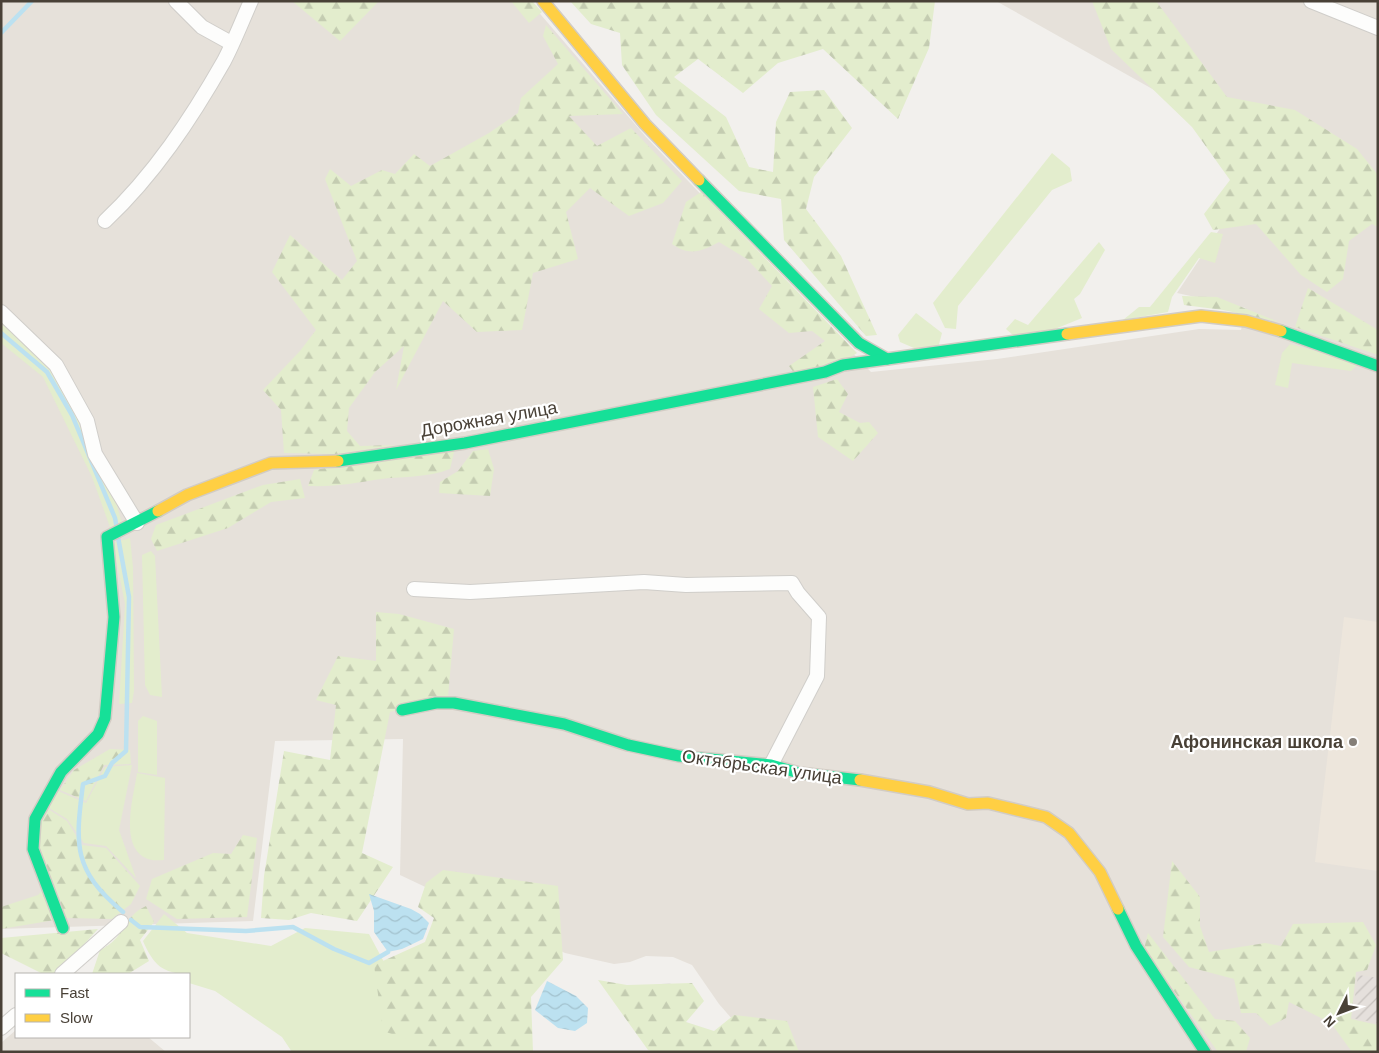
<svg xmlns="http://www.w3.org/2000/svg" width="1379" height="1053" viewBox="0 0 1379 1053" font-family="Helvetica,sans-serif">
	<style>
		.residential { fill: #e6e1da }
		.industrial { fill: url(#industrial-furrows) }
		.education { fill: #ede6dc }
		.grass { fill: #e3edcd }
		.forest { fill: url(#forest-firs) }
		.water { fill: url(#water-waves) }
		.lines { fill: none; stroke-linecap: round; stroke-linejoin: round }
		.stream { stroke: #bce1f0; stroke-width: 4.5 }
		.street-casing { stroke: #d0ceca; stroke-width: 16 }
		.fast-casing { stroke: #d2ccc4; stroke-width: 14 }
		.slow-casing { stroke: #d2ccc4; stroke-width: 14 }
		.street { stroke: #fdfdfc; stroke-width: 14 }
		.fast { stroke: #16e098; stroke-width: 11 }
		.slow { stroke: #ffcf43; stroke-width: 11 }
		.poi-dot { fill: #847e77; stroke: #fff; stroke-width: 2 }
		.labels { text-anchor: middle; stroke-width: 4.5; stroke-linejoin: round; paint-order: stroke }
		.street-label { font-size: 18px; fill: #494137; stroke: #fff }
		.poi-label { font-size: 18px; font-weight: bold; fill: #494137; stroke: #fff; text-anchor: end }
	</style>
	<defs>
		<pattern id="industrial-furrows" width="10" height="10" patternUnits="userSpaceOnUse" patternTransform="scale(1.25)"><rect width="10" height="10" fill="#e5e0dc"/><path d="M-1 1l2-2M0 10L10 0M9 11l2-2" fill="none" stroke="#c6c1bd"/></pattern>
		<pattern id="forest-firs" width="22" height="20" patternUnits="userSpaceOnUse" patternTransform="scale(1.25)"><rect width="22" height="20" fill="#e3edcd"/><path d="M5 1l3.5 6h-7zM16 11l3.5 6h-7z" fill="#c4ccb1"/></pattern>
		<pattern id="water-waves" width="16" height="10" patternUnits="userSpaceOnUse" patternTransform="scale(1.25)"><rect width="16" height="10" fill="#bce1f0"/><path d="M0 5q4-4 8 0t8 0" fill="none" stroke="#a3c2ce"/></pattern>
	</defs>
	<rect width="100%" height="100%" fill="#f2f0ed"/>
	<g class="residential">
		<polygon points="1,1 529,1 646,137 871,372 997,359 1199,329 1241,330 1246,308 1177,293 1239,200 1293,168 996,1 1378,1 1378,1052 761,1052 719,1004 692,965 673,957 646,956 630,962 614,964 565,953 400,875 403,739 275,741 253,921 1,929"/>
		<polygon points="16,1030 16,1037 148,1037 166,1052 1,1052 1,1043"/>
	</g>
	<polygon class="industrial" points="1358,975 1378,978 1378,1023 1352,1018"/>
	<polygon class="education" points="1344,617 1378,622 1378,871 1315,862"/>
	<g class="grass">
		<polygon points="1052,153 1070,168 1072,181 1052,190 958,306 956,329 945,328 933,303"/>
		<polygon points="1211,232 1223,234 1215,263 1199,258 1172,297 1168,312 1123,320 1139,307 1150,307"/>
		<polygon points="1099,242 1105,250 1080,294 1074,299 1082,318 1055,329 1014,336 1006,329 1015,319 1028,325"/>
		<polygon points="916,313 942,333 938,348 914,348 900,342 898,335"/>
		<polygon points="4,325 48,365 69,398 117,506 123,526 111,530 92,477 43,377 1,343 1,326"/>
		<polygon points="1290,344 1359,363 1351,371 1292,363 1288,388 1275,385 1282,353"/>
		<polygon points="130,538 133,567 134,691 132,703 119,704 125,604 113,543"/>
		<polygon points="151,551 155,556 162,697 150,695 145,685 142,555"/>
		<polygon points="143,716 157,721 157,775 138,772 138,721"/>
		<polygon points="132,765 119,830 136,878 106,846 84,843 67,819 49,808 58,791 86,803 105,767"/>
		<path d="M137,773L165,778L164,860C159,860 153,861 148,859C118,848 134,795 137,773Z"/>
		<path d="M164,914L187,933L271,946L305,928L369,934L384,962L494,1052H292L282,1037L215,991L189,983V974C162,974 153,964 143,941Z"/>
	</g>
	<g class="forest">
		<polygon points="292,1 379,1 340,41"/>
		<polygon points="511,1 532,1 542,12 529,23"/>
		<polygon points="570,1 935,1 929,48 898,119 823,49 778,63 743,93 698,59 674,77 726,117 749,167 773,172 776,122 790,92 824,90 852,128 814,177 806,209 841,256 877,335 866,336 784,240 781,199 739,191 656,115 622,65 620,33 591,24"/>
		<polygon points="1092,1 1156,1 1227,97 1295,110 1357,149 1378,175 1378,227 1372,224 1349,241 1343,279 1327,292 1301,275 1256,224 1213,230 1204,214 1230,180 1192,127 1111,49"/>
		<polygon points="546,25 623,114 569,116 597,146 631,128 682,181 663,203 629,216 590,188 566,212 578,259 533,273 522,330 477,332 443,301 396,390 404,346 375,372 349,408 347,431 360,446 396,445 336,454 284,453 281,410 263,390 300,351 316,330 272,272 290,235 342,280 357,261 325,179 330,169 351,186 382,170 395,174 414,154 430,166 489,133 518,113 521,98 558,64 543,36"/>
		<path d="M701,192L857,353L847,359L795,374L789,366L825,341L812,331L789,333L759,309L772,286L747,259L719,242C701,252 689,256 672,244L686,202Z"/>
		<polygon points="1308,288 1378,330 1378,355 1295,327"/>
		<polygon points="1182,296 1217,297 1279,322 1223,310 1184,305"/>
		<polygon points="837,379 848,394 839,412 860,423 869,422 878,433 853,461 818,437 813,387"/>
		<path d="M455,448L450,469C426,478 406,476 381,479C354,483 337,487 308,486L314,470Z"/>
		<polygon points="488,449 494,469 490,496 439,493 440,482 458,471 473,451"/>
		<polygon points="300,479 305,498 271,502 228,528 157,551 151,539 156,525 263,485"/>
		<polygon points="376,612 399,614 454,629 448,697 390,712 362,853 393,867 357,921 311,913 289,920 261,918 264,876 284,751 330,760 336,705 316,700 338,656 376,661"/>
		<polygon points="110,749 130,750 131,764 104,765 86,801 60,790 74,770"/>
		<path d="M48,809L67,821L82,845L106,848L140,886L131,904L112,919L67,918L1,929V907L38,895L50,882C39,853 31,838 48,809Z"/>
		<polygon points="243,835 257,838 247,917 177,919 146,899 152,879 213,853 231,854"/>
		<polygon points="1172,861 1200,897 1200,926 1209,952 1265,943 1281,946 1293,924 1363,922 1376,945 1367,970 1356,972 1351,1019 1378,1025 1378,1051 1352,1052 1331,1023 1289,1002 1286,1018 1270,1026 1256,1013 1241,1013 1234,979 1189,967 1163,937"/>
		<polygon points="443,870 558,886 563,960 531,997 533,1052 445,1052 383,1031 374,965 425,942 434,918 418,907 426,883"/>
		<path d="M146,906L154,922L140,940L149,961L128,974H92L100,950C126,938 122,917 146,906Z"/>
		<polygon points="98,929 57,974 43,974 1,953 1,938"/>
		<polygon points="1148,933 1215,1019 1235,1021 1250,1038 1246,1052 1218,1052 1144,949"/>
		<polygon points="598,980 627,985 692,983 704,1001 686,1022 714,1031 734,1015 787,1021 799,1052 654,1052 648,1050"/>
	</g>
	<g class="water">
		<polygon points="369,894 411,909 420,914 429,923 423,939 402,949 388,952 374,932 374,911"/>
		<polygon points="547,981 576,996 588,1008 587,1023 575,1031 558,1028 535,1010"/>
	</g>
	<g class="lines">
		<g class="stream">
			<polyline points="1,33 32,1"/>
			<polyline points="1,333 47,372 72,415 115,518 117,529"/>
			<path d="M118,537L129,597L126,751L112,763L105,776L83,784C75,846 73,870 123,912"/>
			<polyline points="131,920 140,927 246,931 293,927 334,949 369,963 388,952"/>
		</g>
		<g class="street-casing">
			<g id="street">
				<polyline points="176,1 202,27 231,43"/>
				<polyline points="1311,1 1378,28"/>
				<path d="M105,221C154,175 191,119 224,61C234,42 242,21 251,1"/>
				<polyline points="1,312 56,365 87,421 95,454 137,523"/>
				<polyline points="414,589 470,592 644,582 686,585 792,583 798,593 819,617 817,676 771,765"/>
				<polyline points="62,974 121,922"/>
				<polyline points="1,1028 16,1015"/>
			</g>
		</g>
		<g class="fast-casing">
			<g id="fast">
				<polyline points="699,180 859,343 887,359 1067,334"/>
				<polyline points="1281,331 1378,366"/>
				<polyline points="338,461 465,443 825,372 843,365 887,359"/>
				<polyline points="402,710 436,703 454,703 564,724 628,745 679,756 771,765 799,773 860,780"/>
				<polyline points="1118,909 1136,946 1205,1052"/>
				<polyline points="63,928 33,849 35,819 61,772 98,734 105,718 114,617 107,537 158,511"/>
			</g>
		</g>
		<g class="slow-casing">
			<g id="slow">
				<polyline points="543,1 645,124 699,180"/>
				<polyline points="1067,334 1201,316 1246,321 1281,331"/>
				<polyline points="158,511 187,495 271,463 338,461"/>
				<polyline points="860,780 929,792 968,804 988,803 1046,817 1069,833 1100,872 1118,909"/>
			</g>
		</g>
		<use href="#street" class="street"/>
		<use href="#fast" class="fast"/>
		<use href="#slow" class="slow"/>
	</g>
	<circle class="poi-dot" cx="1353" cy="742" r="5"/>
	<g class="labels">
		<g class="street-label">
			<text transform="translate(489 419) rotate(-10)" y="6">Дорожная улица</text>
			<text transform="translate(762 767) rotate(8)" y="6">Октябрьская улица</text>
		</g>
		<g class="poi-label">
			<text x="1343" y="748">Афонинская школа</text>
		</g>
	</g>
	<rect width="1379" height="1053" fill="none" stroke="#494137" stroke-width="5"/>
	<rect x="15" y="973" width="175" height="65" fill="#ffffff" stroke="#b6b3af"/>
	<rect x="25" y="989" width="25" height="8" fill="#16e098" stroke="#b6b3af"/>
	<text x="60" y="998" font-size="15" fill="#494137">Fast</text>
	<rect x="25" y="1014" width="25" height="8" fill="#ffcf43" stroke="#b6b3af"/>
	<text x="60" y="1023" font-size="15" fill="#494137">Slow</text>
	<g transform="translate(1339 1013) rotate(228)" stroke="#ffffff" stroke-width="4" paint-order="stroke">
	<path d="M0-4L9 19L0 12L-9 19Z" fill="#494137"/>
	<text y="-8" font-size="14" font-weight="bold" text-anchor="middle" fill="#494137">N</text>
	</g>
</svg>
